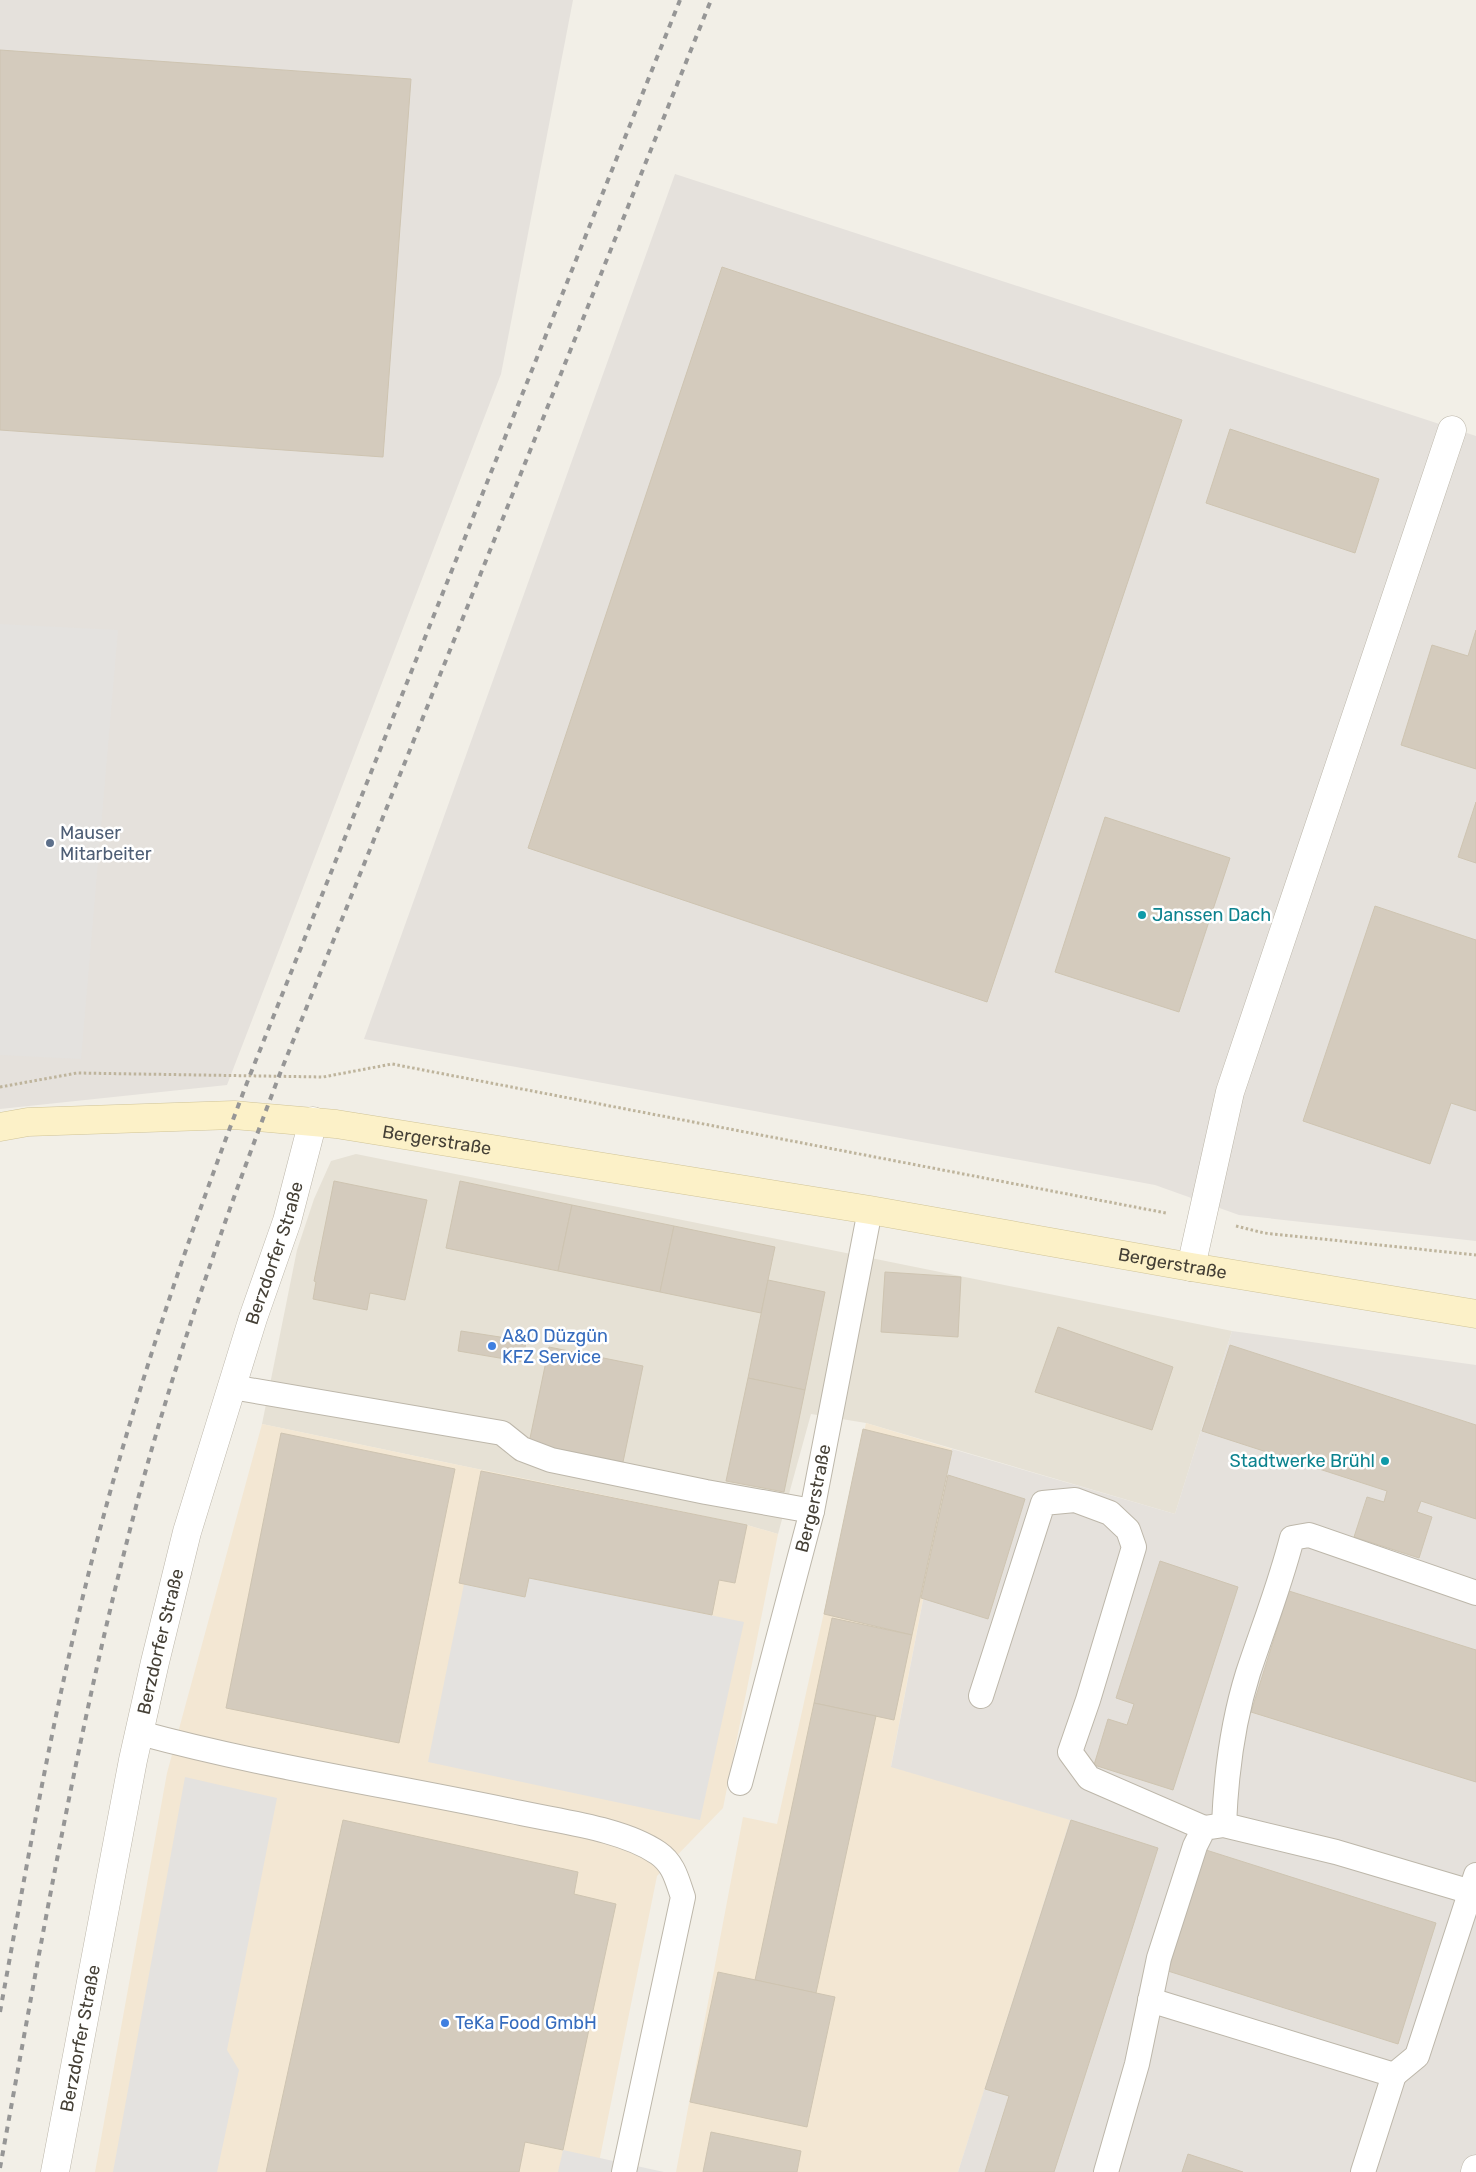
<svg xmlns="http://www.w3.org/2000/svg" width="1476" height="2172" viewBox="0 0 1476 2172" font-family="Rubik,sans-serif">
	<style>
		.residential { fill: #e6e1d5 }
		.commercial { fill: #f3e7d3 }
		.industrial { fill: #e5e1dc }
		.parking { fill: #e4e2df }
		.building { fill: #d4cbbd; stroke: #cec4b1 }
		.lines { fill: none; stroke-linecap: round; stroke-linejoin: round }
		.lane-casing { stroke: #bdb7aa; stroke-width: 26 }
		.street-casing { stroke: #bdb7aa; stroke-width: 29 }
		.secondary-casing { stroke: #d0c498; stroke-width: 29 }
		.path { stroke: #beb49c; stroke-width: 3; stroke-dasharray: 2.5 2.5; stroke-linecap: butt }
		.lane { stroke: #fff; stroke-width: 24 }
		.street { stroke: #fff; stroke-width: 28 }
		.secondary { stroke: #fcf1c8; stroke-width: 28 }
		.rail { stroke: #969696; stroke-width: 4; stroke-dasharray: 6 6; stroke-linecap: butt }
		.service-dot { fill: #5c6f8a; stroke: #fff; stroke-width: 2 }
		.culture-dot { fill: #0f9aa8; stroke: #fff; stroke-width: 2 }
		.shop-dot { fill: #3f7fe0; stroke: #fff; stroke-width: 2 }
		.labels { text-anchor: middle; stroke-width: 5; stroke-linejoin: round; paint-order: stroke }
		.service-label { font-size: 18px; fill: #4e5e75; stroke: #fff; text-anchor: start }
		.culture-label { font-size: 18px; fill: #0d838f; stroke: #fff; text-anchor: start }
		.street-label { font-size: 18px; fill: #454036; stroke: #fff }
		.shop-label { font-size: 18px; fill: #366cbe; stroke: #fff; text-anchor: start }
	</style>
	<rect width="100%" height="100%" fill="#f2efe7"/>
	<polygon class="residential" points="356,1154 1232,1331 1175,1514 866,1423 811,1414 778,1534 747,1525 262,1424 297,1250 314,1199 331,1161"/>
	<g class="commercial">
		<polygon points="866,1423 952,1449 891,1766 1071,1820 958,2172 676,2172 743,1817 777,1824"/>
		<polygon points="262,1424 747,1525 778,1534 723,1808 657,1876 597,2172 95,2172 167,1773"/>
	</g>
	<g class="industrial">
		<polygon points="0,0 573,0 501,374 227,1085 0,1109"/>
		<polygon points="675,174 1476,436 1476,1241 1239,1215 1155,1185 364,1039"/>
		<polygon points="1232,1331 1476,1365 1476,2172 958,2172 1070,1820 891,1767 952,1449 1175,1514"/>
	</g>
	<g class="parking">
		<polygon points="0,624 118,630 81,1059 0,1055"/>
		<polygon points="529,1578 744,1622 700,1820 428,1762 464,1584 525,1597"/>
		<polygon points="185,1777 277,1798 227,2050 239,2070 217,2172 113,2172"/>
		<polygon points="563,2150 664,2172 558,2172"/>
	</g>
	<g class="building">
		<polygon points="0,50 411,79 383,457 0,430"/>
		<polygon points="722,267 1182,420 987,1002 528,848"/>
		<polygon points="1230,429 1379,479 1355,553 1206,503"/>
		<polygon points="1476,630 1476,769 1401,745 1432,645 1468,656"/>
		<polygon points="1476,802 1476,863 1458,857"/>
		<polygon points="1105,817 1230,858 1179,1012 1055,972"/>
		<polygon points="1375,906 1476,940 1476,1111 1451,1103 1430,1164 1303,1121"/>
		<polygon points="334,1181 427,1200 405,1300 370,1293 367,1310 313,1299 316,1282 314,1281"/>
		<polygon points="460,1181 572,1205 558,1271 446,1248"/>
		<polygon points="572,1205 674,1226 660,1292 558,1271"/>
		<polygon points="674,1226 775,1247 761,1313 660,1292"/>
		<polygon points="885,1272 961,1277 958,1337 881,1332"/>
		<polygon points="768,1280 825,1292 805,1390 748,1378"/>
		<polygon points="1058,1327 1173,1367 1152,1430 1035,1392"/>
		<polygon points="461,1331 526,1341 523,1362 458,1351"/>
		<polygon points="1230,1345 1476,1425 1476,1519 1421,1501 1417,1512 1432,1517 1419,1558 1354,1537 1367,1497 1384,1502 1387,1491 1202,1431"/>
		<polygon points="549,1347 643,1366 623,1462 529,1443"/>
		<polygon points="748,1378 805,1390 784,1492 726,1481"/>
		<polygon points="863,1429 952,1451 912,1635 824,1614"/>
		<polygon points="281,1433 455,1469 399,1743 226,1708"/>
		<polygon points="481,1471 747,1525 735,1583 719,1580 712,1615 529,1578 525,1597 459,1583"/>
		<polygon points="948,1475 1025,1499 988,1619 921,1598"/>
		<polygon points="1160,1561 1238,1587 1173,1790 1094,1765 1108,1719 1127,1725 1134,1704 1116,1698"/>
		<polygon points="1289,1591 1476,1650 1476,1782 1251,1712"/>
		<polygon points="832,1618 912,1635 894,1720 814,1703"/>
		<polygon points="814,1703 876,1716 816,1993 755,1980"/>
		<polygon points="343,1820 578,1872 574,1894 616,1904 563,2150 525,2142 519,2172 266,2172"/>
		<polygon points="1071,1820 1158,1848 1054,2172 985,2172 1009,2096 985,2089"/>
		<polygon points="1206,1850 1436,1923 1398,2044 1168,1971"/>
		<polygon points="718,1972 835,1997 807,2127 690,2102"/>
		<polygon points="711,2132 801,2151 797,2172 703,2172"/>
		<polygon points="1188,2154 1243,2172 1182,2172"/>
	</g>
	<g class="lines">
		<g class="lane-casing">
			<g id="lane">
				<polyline points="232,1387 502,1433 522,1449 551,1460 706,1492 812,1511"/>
				<polyline points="981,1696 1043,1503 1075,1500 1110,1513 1128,1530 1134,1547 1088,1700 1070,1752 1089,1778 1204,1828"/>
				<path d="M140,1733C265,1767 394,1786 521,1813C562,1822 623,1829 658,1853C674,1864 677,1880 683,1897L624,2172"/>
				<path id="s1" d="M740,1783L812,1511L870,1210"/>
				<path d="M1224,1825C1226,1775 1233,1721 1248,1673C1263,1628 1280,1585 1292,1538L1309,1535L1476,1593"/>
				<polyline points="1150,2000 1394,2075 1363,2172"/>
				<polyline points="1394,2075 1417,2056 1476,1875"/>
				<polyline points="1106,2172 1137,2064 1159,1958 1195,1846 1204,1828 1224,1825 1336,1852 1471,1892"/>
			</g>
		</g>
		<g class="street-casing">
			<g id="street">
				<polyline points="1191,1267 1230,1092 1452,430"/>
				<path id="s2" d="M55,2172L133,1760L155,1662L187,1532L253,1318L287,1221L313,1121"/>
				<polyline points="1475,2172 1476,2169"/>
			</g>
		</g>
		<g class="secondary-casing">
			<g id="secondary">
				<path id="s3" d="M0,1127L28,1122L234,1115L336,1124L870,1210L1191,1267L1476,1314"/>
			</g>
		</g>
		<g class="path">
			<polyline points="0,1087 77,1073 323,1077 392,1064 1166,1213"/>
			<polyline points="1236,1226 1264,1233 1476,1255"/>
		</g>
		<use href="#lane" class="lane"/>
		<use href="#street" class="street"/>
		<use href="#secondary" class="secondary"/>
		<g class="rail">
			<path d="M0,2012C23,1886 45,1759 74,1634C118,1443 180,1257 250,1075L680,0"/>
			<path d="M0,2168C40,1950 77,1732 133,1518C172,1367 224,1221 279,1076L711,0"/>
		</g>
	</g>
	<circle class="service-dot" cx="50" cy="843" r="5"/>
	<g class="culture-dot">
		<circle cx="1142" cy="915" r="5"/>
		<circle cx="1385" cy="1461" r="5"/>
	</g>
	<g class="shop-dot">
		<circle cx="492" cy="1346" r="5"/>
		<circle cx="445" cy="2023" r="5"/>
	</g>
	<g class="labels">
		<g class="service-label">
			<text x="60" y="839">Mauser<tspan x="60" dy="21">Mitarbeiter</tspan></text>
		</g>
		<g class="culture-label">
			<text x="1152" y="921">Janssen Dach</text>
			<text x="1375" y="1467" text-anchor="end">Stadtwerke Brühl</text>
		</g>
		<g class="street-label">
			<text dy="6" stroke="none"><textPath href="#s3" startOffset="439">Bergerstraße</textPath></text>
			<text dy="6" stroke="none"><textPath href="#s2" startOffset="946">Berzdorfer Straße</textPath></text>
			<text dy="6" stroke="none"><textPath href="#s3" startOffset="1185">Bergerstraße</textPath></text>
			<text dy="6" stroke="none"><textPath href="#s1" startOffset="294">Bergerstraße</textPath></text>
			<text dy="6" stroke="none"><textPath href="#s2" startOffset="541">Berzdorfer Straße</textPath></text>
			<text dy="6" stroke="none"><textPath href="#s2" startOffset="136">Berzdorfer Straße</textPath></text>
		</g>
		<g class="shop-label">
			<text x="502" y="1342">A&amp;O Düzgün<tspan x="502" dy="21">KFZ Service</tspan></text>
			<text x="455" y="2029">TeKa Food GmbH</text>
		</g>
	</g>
</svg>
